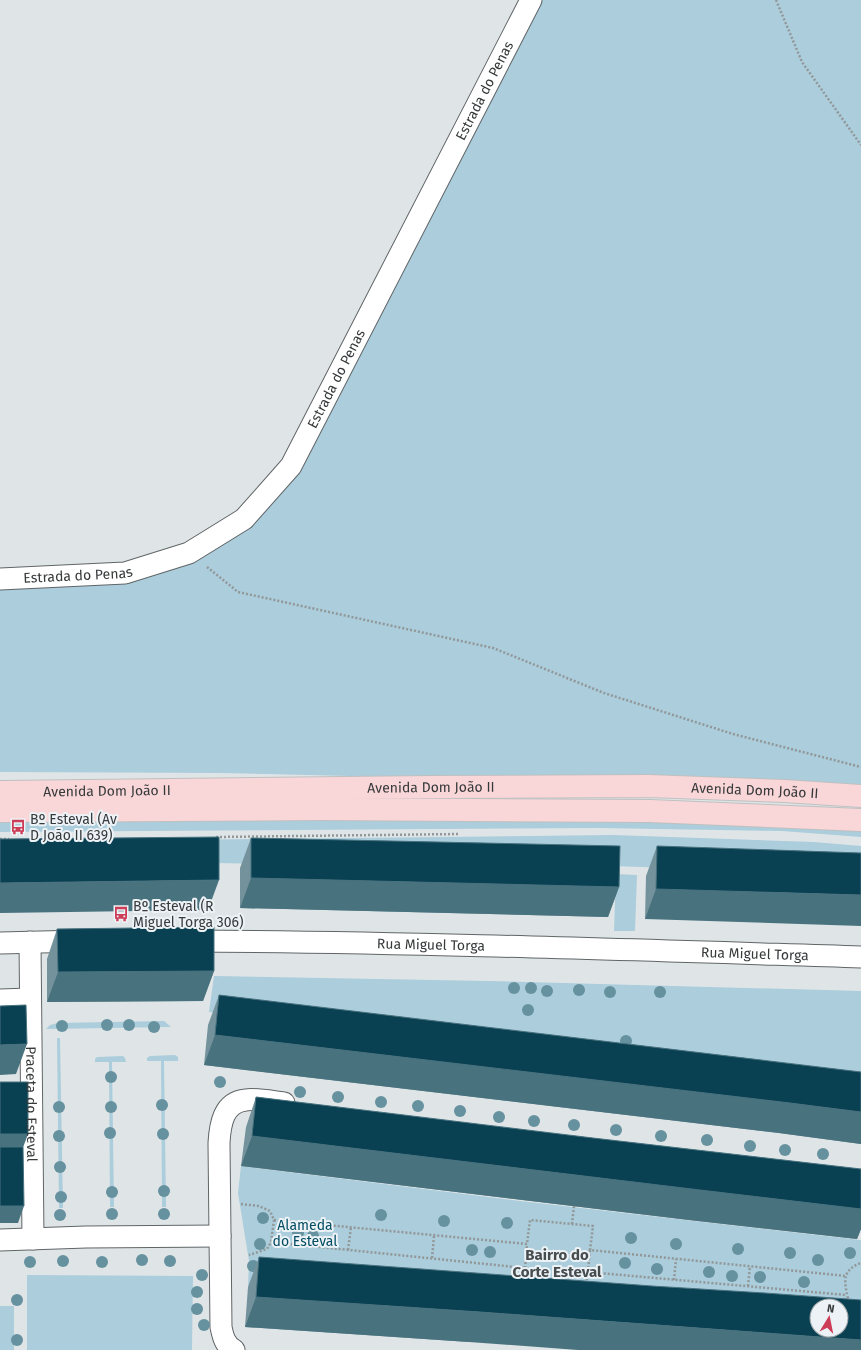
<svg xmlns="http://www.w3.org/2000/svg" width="861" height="1350" viewBox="0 0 861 1350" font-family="'Fira Sans',sans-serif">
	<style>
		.green { fill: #abcddc }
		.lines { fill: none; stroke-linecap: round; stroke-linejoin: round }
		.minor-casing { stroke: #606567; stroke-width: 23 }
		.primary-casing { stroke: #bfc0c0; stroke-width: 24 }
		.path { stroke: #929798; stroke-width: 2.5; stroke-dasharray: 2 2; stroke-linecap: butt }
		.minor { stroke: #fff; stroke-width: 21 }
		.primary { stroke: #f9d6d8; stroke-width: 22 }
		.tree { fill: #66919e }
		.wall { fill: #74929c }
		.shaded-wall { fill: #49727f }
		.building { fill: #094052; stroke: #49727f; fill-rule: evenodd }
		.labels { text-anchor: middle; stroke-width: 4; stroke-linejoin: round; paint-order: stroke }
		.street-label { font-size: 14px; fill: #373a3b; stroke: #ecf2f5 }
		.poi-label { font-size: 14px; fill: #373a3b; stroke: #ecf2f5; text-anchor: start }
		.park-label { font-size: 14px; fill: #034c63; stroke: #ecf2f5 }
		.neighbourhood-label { font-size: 15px; font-weight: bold; fill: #474c4e; stroke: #ecf2f5 }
	</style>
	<rect width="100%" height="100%" fill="#dfe5e7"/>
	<g class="green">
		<polygon points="531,0 861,0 861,788 222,773 0,772 0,573 125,573 189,553 291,466"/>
		<polygon points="386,817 861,826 861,837 782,831 599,828 0,832 0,821"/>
		<polygon points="613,835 814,842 861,846 861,874 610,866 356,866 215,863 0,842"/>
		<polygon points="616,874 637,875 635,931 614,931"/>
		<polygon points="214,976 488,981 861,991 861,1088 209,1012"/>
		<polygon points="164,1021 171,1027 46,1029 50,1025 58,1023"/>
		<polygon points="57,1038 60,1038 63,1208 59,1208"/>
		<polygon points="175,1055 178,1057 178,1061 164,1061 166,1207 162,1207 161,1061 147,1061 147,1058 150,1056"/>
		<polygon points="123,1056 125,1058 126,1062 112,1062 114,1207 110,1207 109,1062 95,1062 95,1059 97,1057"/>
		<polygon points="241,1166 520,1201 861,1240 861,1331 841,1306 248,1287 249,1261 238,1193"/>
		<polygon points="27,1275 193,1276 192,1350 27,1350"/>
		<rect x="0" y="1306" width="14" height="44"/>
	</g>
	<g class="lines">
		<g class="minor-casing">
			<g id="minor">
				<path id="s1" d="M0,579L125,573L189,553L244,519L291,466L531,0"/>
				<path id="s2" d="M186,941C411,942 636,950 861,957"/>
				<path id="s3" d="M30,942L33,1239"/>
				<polyline points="0,943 81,941"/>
				<polyline points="0,1000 30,999"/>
				<polyline points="0,1240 86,1237 220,1236"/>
				<path d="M234,1350C225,1345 223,1337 221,1327L219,1143C220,1125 223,1102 246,1100C256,1098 274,1102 284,1103"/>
			</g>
		</g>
		<g class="primary-casing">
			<g id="primary">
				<path id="s4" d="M0,792L432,787L648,786L784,791L861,796"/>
				<polyline points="0,811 321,809 650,811 861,820"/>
			</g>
		</g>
		<g class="path">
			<polyline points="776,0 802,62 861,145"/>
			<polyline points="207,567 238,592 493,648 604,693 733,734 861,767"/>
			<polyline points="216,837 459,834"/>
			<polyline points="0,839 9,839"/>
			<polyline points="241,1204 259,1206 270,1211 274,1220 271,1242 267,1249 249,1255"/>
			<polyline points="274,1220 527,1244 530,1220 593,1226 590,1250 846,1276"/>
			<polyline points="572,1224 574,1206"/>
			<polyline points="271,1242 525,1268 524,1278"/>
			<polyline points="348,1250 351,1227"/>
			<polyline points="432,1258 434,1236"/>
			<polyline points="525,1268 527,1244"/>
			<polyline points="588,1272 590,1250"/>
			<polyline points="674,1280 676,1259"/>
			<polyline points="586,1284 588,1272 846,1295"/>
			<polyline points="748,1286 750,1266"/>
			<path d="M849,1302C847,1296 844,1282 846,1276C848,1269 855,1265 861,1263"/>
		</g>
		<use href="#minor" class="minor"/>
		<use href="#primary" class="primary"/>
	</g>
	<g class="tree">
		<circle cx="514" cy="988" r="6"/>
		<circle cx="531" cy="988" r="6"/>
		<circle cx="579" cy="990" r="6"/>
		<circle cx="547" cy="991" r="6"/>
		<circle cx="610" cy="992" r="6"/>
		<circle cx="660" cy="992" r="6"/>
		<circle cx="528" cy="1010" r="6"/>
		<circle cx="107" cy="1025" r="6"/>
		<circle cx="129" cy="1025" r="6"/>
		<circle cx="62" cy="1026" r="6"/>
		<circle cx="154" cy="1027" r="6"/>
		<circle cx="626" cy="1041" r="6"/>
		<circle cx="111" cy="1077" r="6"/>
		<circle cx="220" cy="1082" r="6"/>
		<circle cx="300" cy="1092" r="6"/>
		<circle cx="338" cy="1097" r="6"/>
		<circle cx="381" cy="1102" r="6"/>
		<circle cx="162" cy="1105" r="6"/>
		<circle cx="418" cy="1106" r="6"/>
		<circle cx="59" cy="1107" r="6"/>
		<circle cx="111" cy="1107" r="6"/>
		<circle cx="460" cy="1111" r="6"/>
		<circle cx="499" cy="1117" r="6"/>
		<circle cx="534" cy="1121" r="6"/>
		<circle cx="574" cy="1125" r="6"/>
		<circle cx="616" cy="1130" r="6"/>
		<circle cx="110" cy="1133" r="6"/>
		<circle cx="163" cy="1134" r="6"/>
		<circle cx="59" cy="1136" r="6"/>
		<circle cx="661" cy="1136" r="6"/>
		<circle cx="707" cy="1140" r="6"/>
		<circle cx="750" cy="1146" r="6"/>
		<circle cx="785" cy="1150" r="6"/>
		<circle cx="823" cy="1154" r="6"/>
		<circle cx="60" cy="1167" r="6"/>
		<circle cx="164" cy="1191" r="6"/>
		<circle cx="112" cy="1192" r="6"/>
		<circle cx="61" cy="1197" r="6"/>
		<circle cx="112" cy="1214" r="6"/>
		<circle cx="164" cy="1214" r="6"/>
		<circle cx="60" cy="1215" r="6"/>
		<circle cx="381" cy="1215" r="6"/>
		<circle cx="263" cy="1218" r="6"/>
		<circle cx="444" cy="1221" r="6"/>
		<circle cx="507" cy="1223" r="6"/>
		<circle cx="298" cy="1233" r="6"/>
		<circle cx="313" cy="1236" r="6"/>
		<circle cx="631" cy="1238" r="6"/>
		<circle cx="260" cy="1244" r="6"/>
		<circle cx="676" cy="1244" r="6"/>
		<circle cx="738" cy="1249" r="6"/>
		<circle cx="472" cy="1250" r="6"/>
		<circle cx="490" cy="1252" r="6"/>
		<circle cx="790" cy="1253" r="6"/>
		<circle cx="850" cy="1253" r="6"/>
		<circle cx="142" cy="1260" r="6"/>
		<circle cx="818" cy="1260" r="6"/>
		<circle cx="63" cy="1261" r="6"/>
		<circle cx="170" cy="1261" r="6"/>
		<circle cx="30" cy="1262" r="6"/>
		<circle cx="102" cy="1262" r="6"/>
		<circle cx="625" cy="1263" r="6"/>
		<circle cx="253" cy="1266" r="6"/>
		<circle cx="657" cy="1269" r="6"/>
		<circle cx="709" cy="1272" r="6"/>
		<circle cx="202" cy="1275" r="6"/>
		<circle cx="732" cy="1276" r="6"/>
		<circle cx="760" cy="1277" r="6"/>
		<circle cx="804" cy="1282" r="6"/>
		<circle cx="197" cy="1292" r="6"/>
		<circle cx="17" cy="1300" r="6"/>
		<circle cx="197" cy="1309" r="6"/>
		<circle cx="204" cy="1325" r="6"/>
		<circle cx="17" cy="1340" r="6"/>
	</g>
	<g class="wall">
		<polygon points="251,838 619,887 608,917 240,908 240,868"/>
		<polygon points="657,846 861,853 645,919 646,876"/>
		<polygon points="57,929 214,971 203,1001 47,1002 47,959"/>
		<polygon points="219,995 861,1072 861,1144 779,1133 204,1065 208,1025"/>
		<polygon points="256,1097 593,1138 861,1169 861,1229 857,1239 689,1220 241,1166 246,1127"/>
		<polygon points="259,1257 469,1342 245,1327 248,1287"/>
	</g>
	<g class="shaded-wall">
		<polygon points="251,878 619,887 608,917 240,908"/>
		<polygon points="219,880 208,910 0,913 0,883"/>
		<polygon points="656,889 861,895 861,926 645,919"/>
		<polygon points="214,971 203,1001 47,1002 58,972"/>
		<polygon points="215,1035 790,1103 861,1112 861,1144 779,1133 204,1065"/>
		<polygon points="27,1044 16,1074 0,1075 0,1045"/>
		<polygon points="0,1134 28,1134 17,1164 0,1164"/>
		<polygon points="252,1136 861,1209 861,1229 857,1239 689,1220 241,1166"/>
		<polygon points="0,1206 24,1206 18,1223 0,1223"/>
		<polygon points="256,1297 480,1312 861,1340 861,1350 578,1350 469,1342 245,1327"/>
	</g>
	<g class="building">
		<polygon points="219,837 219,880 0,883 0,839"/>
		<polygon points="251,838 620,846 619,887 251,878"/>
		<polygon points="657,846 861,853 861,895 656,889"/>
		<polygon points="214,927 214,971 58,972 57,929"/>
		<polygon points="219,995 861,1072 861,1112 790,1103 215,1035"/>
		<polygon points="26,1005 27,1044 0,1045 0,1006"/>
		<rect x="0" y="1082" width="28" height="52"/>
		<polygon points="256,1097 593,1138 861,1169 861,1209 700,1190 252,1136"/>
		<polygon points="0,1147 23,1147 24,1206 0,1206"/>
		<path d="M259,1257L652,1286L765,1293L861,1300V1340L480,1312L256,1297ZM817,1306H841V1330H817Z"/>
	</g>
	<defs>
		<g id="bus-bare" transform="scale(1.2)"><path d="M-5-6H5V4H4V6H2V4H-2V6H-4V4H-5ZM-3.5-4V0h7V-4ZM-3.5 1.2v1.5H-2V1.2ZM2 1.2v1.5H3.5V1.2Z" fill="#cd3d58" stroke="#ecf2f5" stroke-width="2.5" paint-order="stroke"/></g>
	</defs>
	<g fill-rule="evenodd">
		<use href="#bus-bare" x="18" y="827"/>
		<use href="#bus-bare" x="121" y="914"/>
	</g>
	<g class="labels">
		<g class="street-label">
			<text dy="5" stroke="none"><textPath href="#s1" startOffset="750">Estrada do Penas</textPath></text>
			<text dy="5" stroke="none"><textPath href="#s1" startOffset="426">Estrada do Penas</textPath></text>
			<text dy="5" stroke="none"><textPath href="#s1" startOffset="78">Estrada do Penas</textPath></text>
			<text dy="5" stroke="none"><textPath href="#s4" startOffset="431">Avenida Dom João II</textPath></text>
			<text dy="5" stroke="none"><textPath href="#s4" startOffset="755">Avenida Dom João II</textPath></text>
			<text dy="5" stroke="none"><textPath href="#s4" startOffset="107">Avenida Dom João II</textPath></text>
			<text dy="5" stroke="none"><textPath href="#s2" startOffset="245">Rua Miguel Torga</textPath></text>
			<text dy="5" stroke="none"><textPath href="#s2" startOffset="569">Rua Miguel Torga</textPath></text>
			<text dy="5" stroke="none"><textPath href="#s3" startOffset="162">Praceta do Esteval</textPath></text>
		</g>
		<g class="poi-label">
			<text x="30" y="824">Bº Esteval (Av<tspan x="30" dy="16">D João II 639)</tspan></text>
			<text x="133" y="911">Bº Esteval (R<tspan x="133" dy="16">Miguel Torga 306)</tspan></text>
		</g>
		<g class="park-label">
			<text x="305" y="1230">Alameda<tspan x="305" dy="16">do Esteval</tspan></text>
		</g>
		<g class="neighbourhood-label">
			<text x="557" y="1260">Bairro do<tspan x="557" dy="17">Corte Esteval</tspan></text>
		</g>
	</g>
	<g transform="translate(829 1318) rotate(10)"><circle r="19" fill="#ecf2f5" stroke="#a4a8ab"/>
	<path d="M0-3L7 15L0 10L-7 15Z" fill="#cd3d58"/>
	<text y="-6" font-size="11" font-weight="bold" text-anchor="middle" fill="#373a3b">N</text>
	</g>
</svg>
